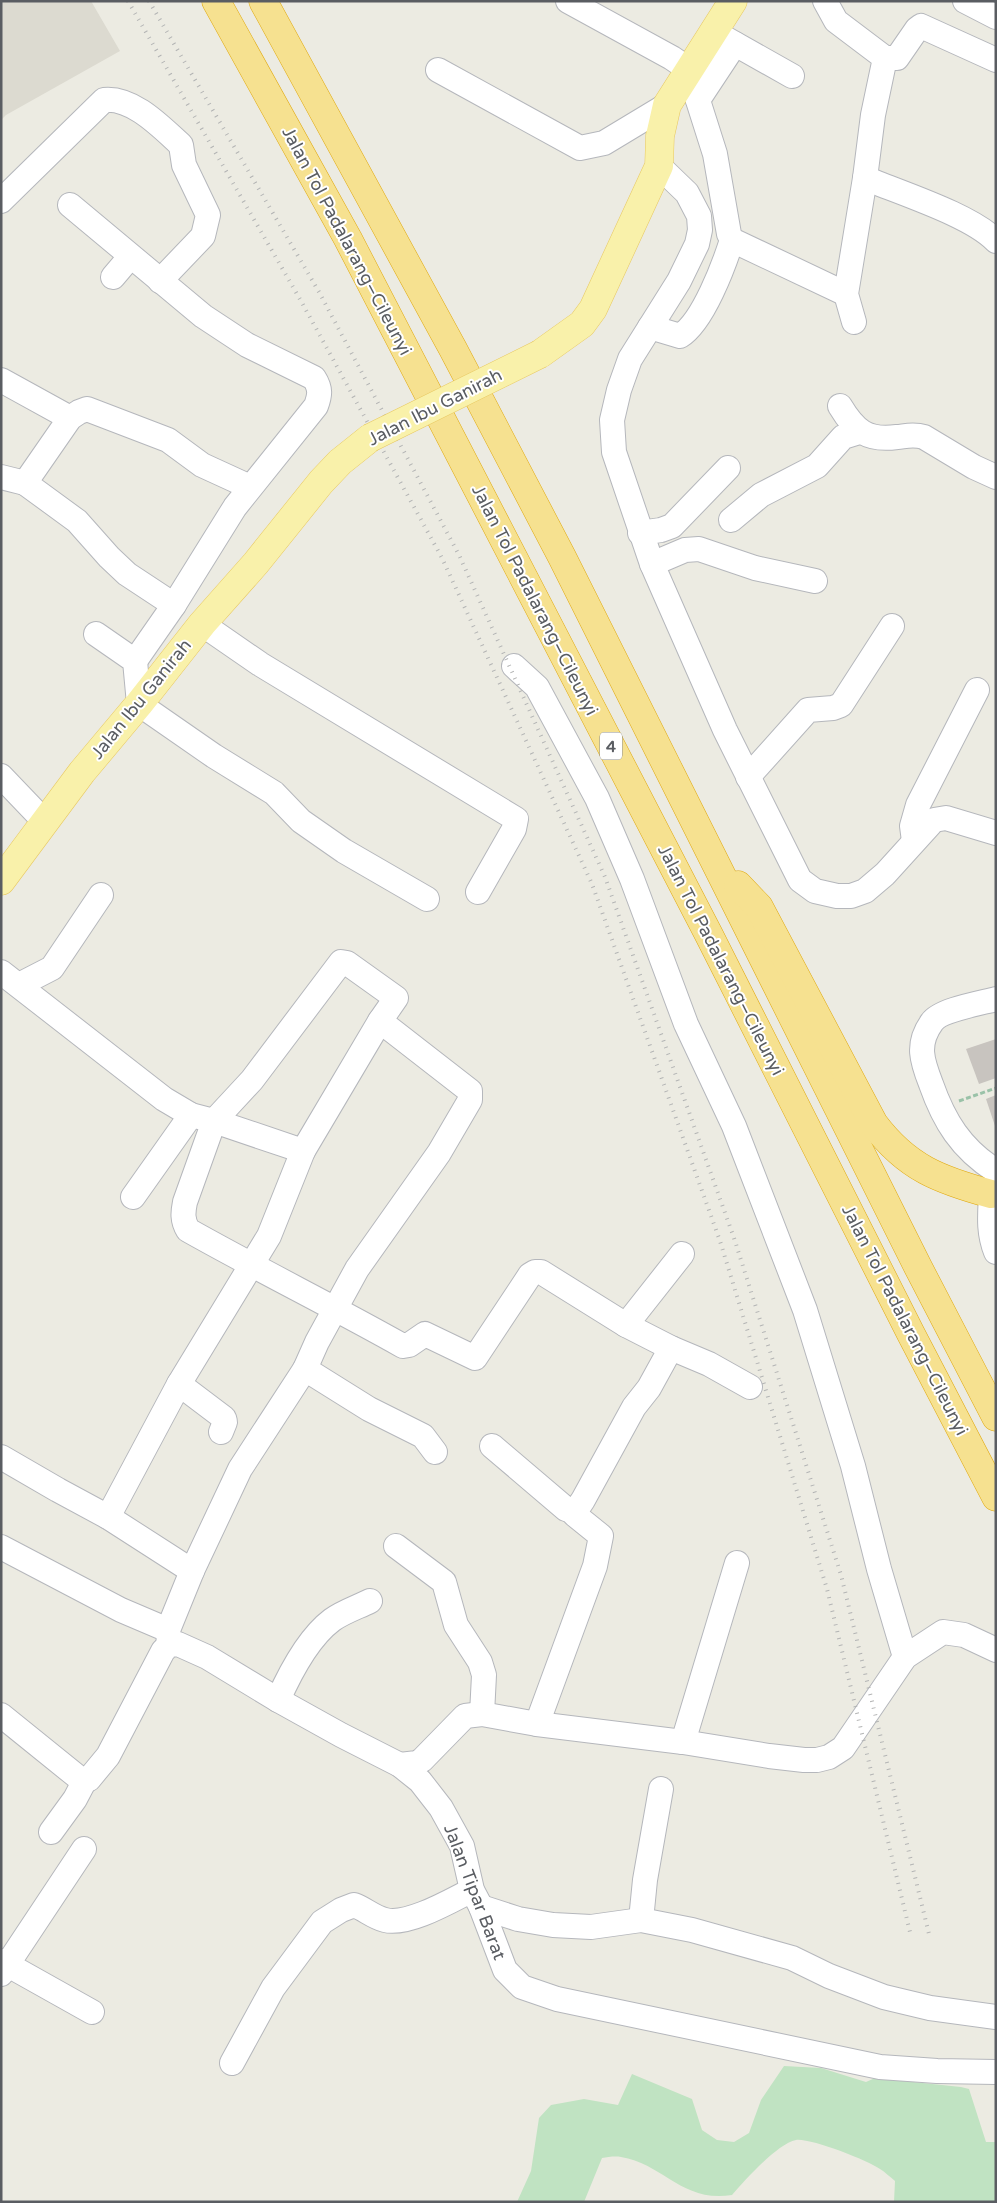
<svg xmlns="http://www.w3.org/2000/svg" width="997" height="2203" viewBox="0 0 997 2203" font-family="'Varela Round',sans-serif">
	<style>
		.education { fill: #dcdad0 }
		.green { fill: #c0e3c2 }
		.building { fill: #c8c4bf }
		.lines { fill: none; stroke-linecap: round; stroke-linejoin: round }
		.minor-casing { stroke: #b5b7bc; stroke-width: 26 }
		.major-casing { stroke: #e8c860; stroke-width: 29 }
		.highway-casing { stroke: #e0a90f; stroke-width: 29 }
		.path { stroke: #9ac2a8; stroke-width: 3; stroke-dasharray: 5 2.5; stroke-linecap: butt }
		.minor { stroke: #fff; stroke-width: 24 }
		.major { stroke: #f9f1aa; stroke-width: 28 }
		.highway { stroke: #f6e190; stroke-width: 28 }
		.rail { stroke: #b3b4b4; stroke-width: 4; stroke-dasharray: 1 6; stroke-linecap: butt }
		.major-bridge-casing { stroke: #e8c860; stroke-width: 29; stroke-linecap: butt }
		.major-bridge { stroke: #f9f1aa; stroke-width: 28 }
		.labels { text-anchor: middle; stroke-width: 4; stroke-linejoin: round; paint-order: stroke }
		.shield { fill: #fff; stroke: #8c8e91; stroke-width: 1 }
		.shield-label { font-size: 16px; font-weight: bold; fill: #5a5d62 }
		.street-label { font-size: 18px; fill: #5a5d62; stroke: #fff }
	</style>
	<rect width="100%" height="100%" fill="#ecebe2"/>
	<polygon class="education" points="1,1 91,1 120,51 6,115 1,120"/>
	<path class="green" d="M784,2066L821,2068L866,2082L875,2078L961,2087L969,2089L986,2142H996V2202H894L895,2181C890,2177 885,2172 880,2169C867,2160 810,2138 796,2140C777,2144 745,2180 732,2195C682,2203 664,2164 621,2157C615,2156 608,2157 602,2158L584,2202H517L531,2171L539,2118L551,2105L584,2099L618,2105L632,2074L692,2099L702,2130L717,2140L734,2142L749,2133L761,2100Z"/>
	<g class="building">
		<polygon points="996,1039 996,1078 979,1084 966,1049"/>
		<polygon points="996,1095 996,1126 995,1126 986,1099"/>
	</g>
	<g class="lines">
		<g class="minor-casing">
			<g id="minor">
				<polyline points="568,1 672,58 688,69 715,154 729,234 732,240 846,294"/>
				<path d="M825,1L836,21L885,58L873,115L865,178C900,193 971,215 996,241"/>
				<polyline points="965,1 996,17"/>
				<polyline points="714,32 792,76"/>
				<polyline points="885,58 897,58 917,29 921,26 996,60"/>
				<polyline points="438,70 580,148 604,143 667,105"/>
				<polyline points="698,100 735,44"/>
				<polyline points="659,166 687,193 699,216 700,230 697,244 679,281 630,359 619,390 612,420 614,452 652,564 725,730 800,880 815,891 837,896 851,896 865,891 885,874 934,820 946,818 996,833"/>
				<path d="M1,201L104,100C133,97 161,127 181,145L184,165L208,215L203,236L160,281"/>
				<path d="M70,205L203,316L247,345L314,378C321,389 320,395 316,406L235,507L174,605L135,661"/>
				<polyline points="113,277 130,257"/>
				<polyline points="854,322 846,294 865,178"/>
				<path d="M650,327L680,336C703,322 724,265 732,240"/>
				<polyline points="1,380 70,418"/>
				<path d="M840,406C855,431 867,441 897,437C907,436 914,434 924,437L974,467L996,477"/>
				<polyline points="1,477 25,483"/>
				<polyline points="731,520 761,495 817,466 843,437 859,432"/>
				<polyline points="640,533 661,530 672,526 728,468"/>
				<polyline points="652,564 685,550 699,549 755,568 815,581"/>
				<polyline points="174,605 127,574 109,557 77,521 25,483 70,418 79,412 87,409 168,440 202,465 250,487"/>
				<polyline points="202,624 260,664 516,819 514,829 478,892"/>
				<polyline points="96,634 135,661 139,704 214,756 274,793 301,821 344,851 427,899"/>
				<polyline points="514,666 537,687 597,798 632,879 686,1024 734,1126 805,1310 853,1466 879,1569 905,1657"/>
				<polyline points="1,776 45,822"/>
				<polyline points="748,777 808,710 833,708 841,705 892,626"/>
				<polyline points="914,841 912,826 918,805 977,690"/>
				<polygon points="341,962 347,963 396,998 380,1021 303,1151 214,1121 252,1080"/>
				<path d="M1,972L164,1099L191,1115L214,1121L185,1202C183,1212 182,1220 188,1230C259,1270 332,1306 403,1346L409,1345L425,1334L475,1358L530,1275L535,1272H541L626,1325L671,1348L709,1364L750,1387"/>
				<polyline points="19,985 52,968 101,895"/>
				<path d="M996,999C981,1003 940,1010 932,1022C916,1044 922,1061 931,1084C944,1121 961,1149 996,1171"/>
				<path d="M996,1194H991C990,1215 988,1232 996,1252"/>
				<polyline points="133,1197 191,1115"/>
				<polyline points="626,1325 682,1254"/>
				<polyline points="305,1369 369,1409 423,1436 435,1452"/>
				<polyline points="179,1384 224,1418 225,1422 221,1432"/>
				<polyline points="492,1446 566,1509 575,1512 583,1500 634,1407 649,1388 671,1348"/>
				<polyline points="1,1457 58,1490 108,1517 192,1571"/>
				<polyline points="108,1517 179,1384 269,1236 303,1151"/>
				<polyline points="396,1546 444,1582 456,1625 480,1662 484,1675 482,1714"/>
				<polyline points="1,1547 121,1610 168,1630 169,1645"/>
				<polyline points="168,1630 192,1571 240,1469 305,1369 317,1342 357,1269 439,1153 470,1100 470,1091 380,1021"/>
				<path d="M278,1700C290,1673 308,1638 332,1620C343,1612 358,1607 370,1601"/>
				<polyline points="1,1715 79,1778 89,1779 108,1756 163,1651 169,1645 178,1644 207,1657 278,1700 341,1735 400,1765 420,1781 441,1808 462,1846 472,1890 481,1907 505,1970 522,1987 557,1999 880,2067 937,2071 996,2072"/>
				<polyline points="537,1724 595,1566 601,1536 575,1515 575,1512"/>
				<polyline points="683,1742 737,1563"/>
				<polyline points="400,1765 417,1763 422,1760 465,1716 482,1714 537,1724 683,1742 769,1756 804,1760 817,1760 829,1757 843,1748 905,1657 943,1632 964,1635 996,1650"/>
				<polyline points="51,1832 75,1799 85,1780"/>
				<polyline points="481,1907 518,1919 553,1925 591,1927 641,1920 692,1930 792,1958 829,1976 884,1997 930,2008 996,2017"/>
				<polyline points="641,1920 645,1880 661,1789"/>
				<polyline points="1,1961 92,2012"/>
				<polyline points="1,1974 84,1849"/>
				<path d="M232,2063L273,1988L322,1922L341,1910L354,1905C365,1909 373,1917 385,1920C408,1926 452,1900 472,1890"/>
			</g>
		</g>
		<g class="major-casing">
			<g id="major">
				<polyline points="540,354 582,324 593,309 659,166 660,136 667,105 733,1"/>
				<polyline points="1,881 82,772 139,704 202,624 256,563 321,482 340,462 370,438"/>
			</g>
		</g>
		<g class="highway-casing">
			<g id="highway">
				<polyline points="216,1 348,239 709,935 911,1334 996,1497"/>
				<polyline points="263,1 453,349 562,557 918,1267 996,1417"/>
				<path d="M738,885L759,907L874,1124C907,1168 940,1180 991,1194"/>
			</g>
		</g>
		<polyline class="path" points="959,1101 996,1088"/>
		<use href="#minor" class="minor"/>
		<use href="#major" class="major"/>
		<use href="#highway" class="highway"/>
		<g class="rail">
			<polyline points="128,1 301,301 442,558 592,884 720,1241 827,1589 910,1932"/>
			<polyline points="149,1 319,292 459,555 605,877 734,1238 841,1575 929,1934"/>
		</g>
		<g class="major-bridge-casing">
			<polyline id="major-bridge" points="370,438 540,354"/>
		</g>
		<use href="#major-bridge" class="major-bridge"/>
	</g>
	<g class="labels">
		<rect class="shield" x="600" y="732.5" width="22" height="27" rx="4"/>
		<g class="shield-label">
			<text x="611" y="752">4</text>
		</g>
		<g class="street-label">
			<text transform="translate(347 241) rotate(62)" y="6">Jalan Tol Padalarang–Cileunyi</text>
			<text transform="translate(435 407) rotate(-27)" y="6">Jalan Ibu Ganirah</text>
			<text transform="translate(535 600) rotate(63)" y="6">Jalan Tol Padalarang–Cileunyi</text>
			<text transform="translate(141 699) rotate(-51)" y="6">Jalan Ibu Ganirah</text>
			<text transform="translate(721 960) rotate(63)" y="6">Jalan Tol Padalarang–Cileunyi</text>
			<text transform="translate(905 1320) rotate(63)" y="6">Jalan Tol Padalarang–Cileunyi</text>
			<text transform="translate(475 1892) rotate(69)" y="6">Jalan Tipar Barat</text>
		</g>
	</g>
	<rect width="997" height="2203" fill="none" stroke="#5a5d62" stroke-width="5"/>
</svg>
